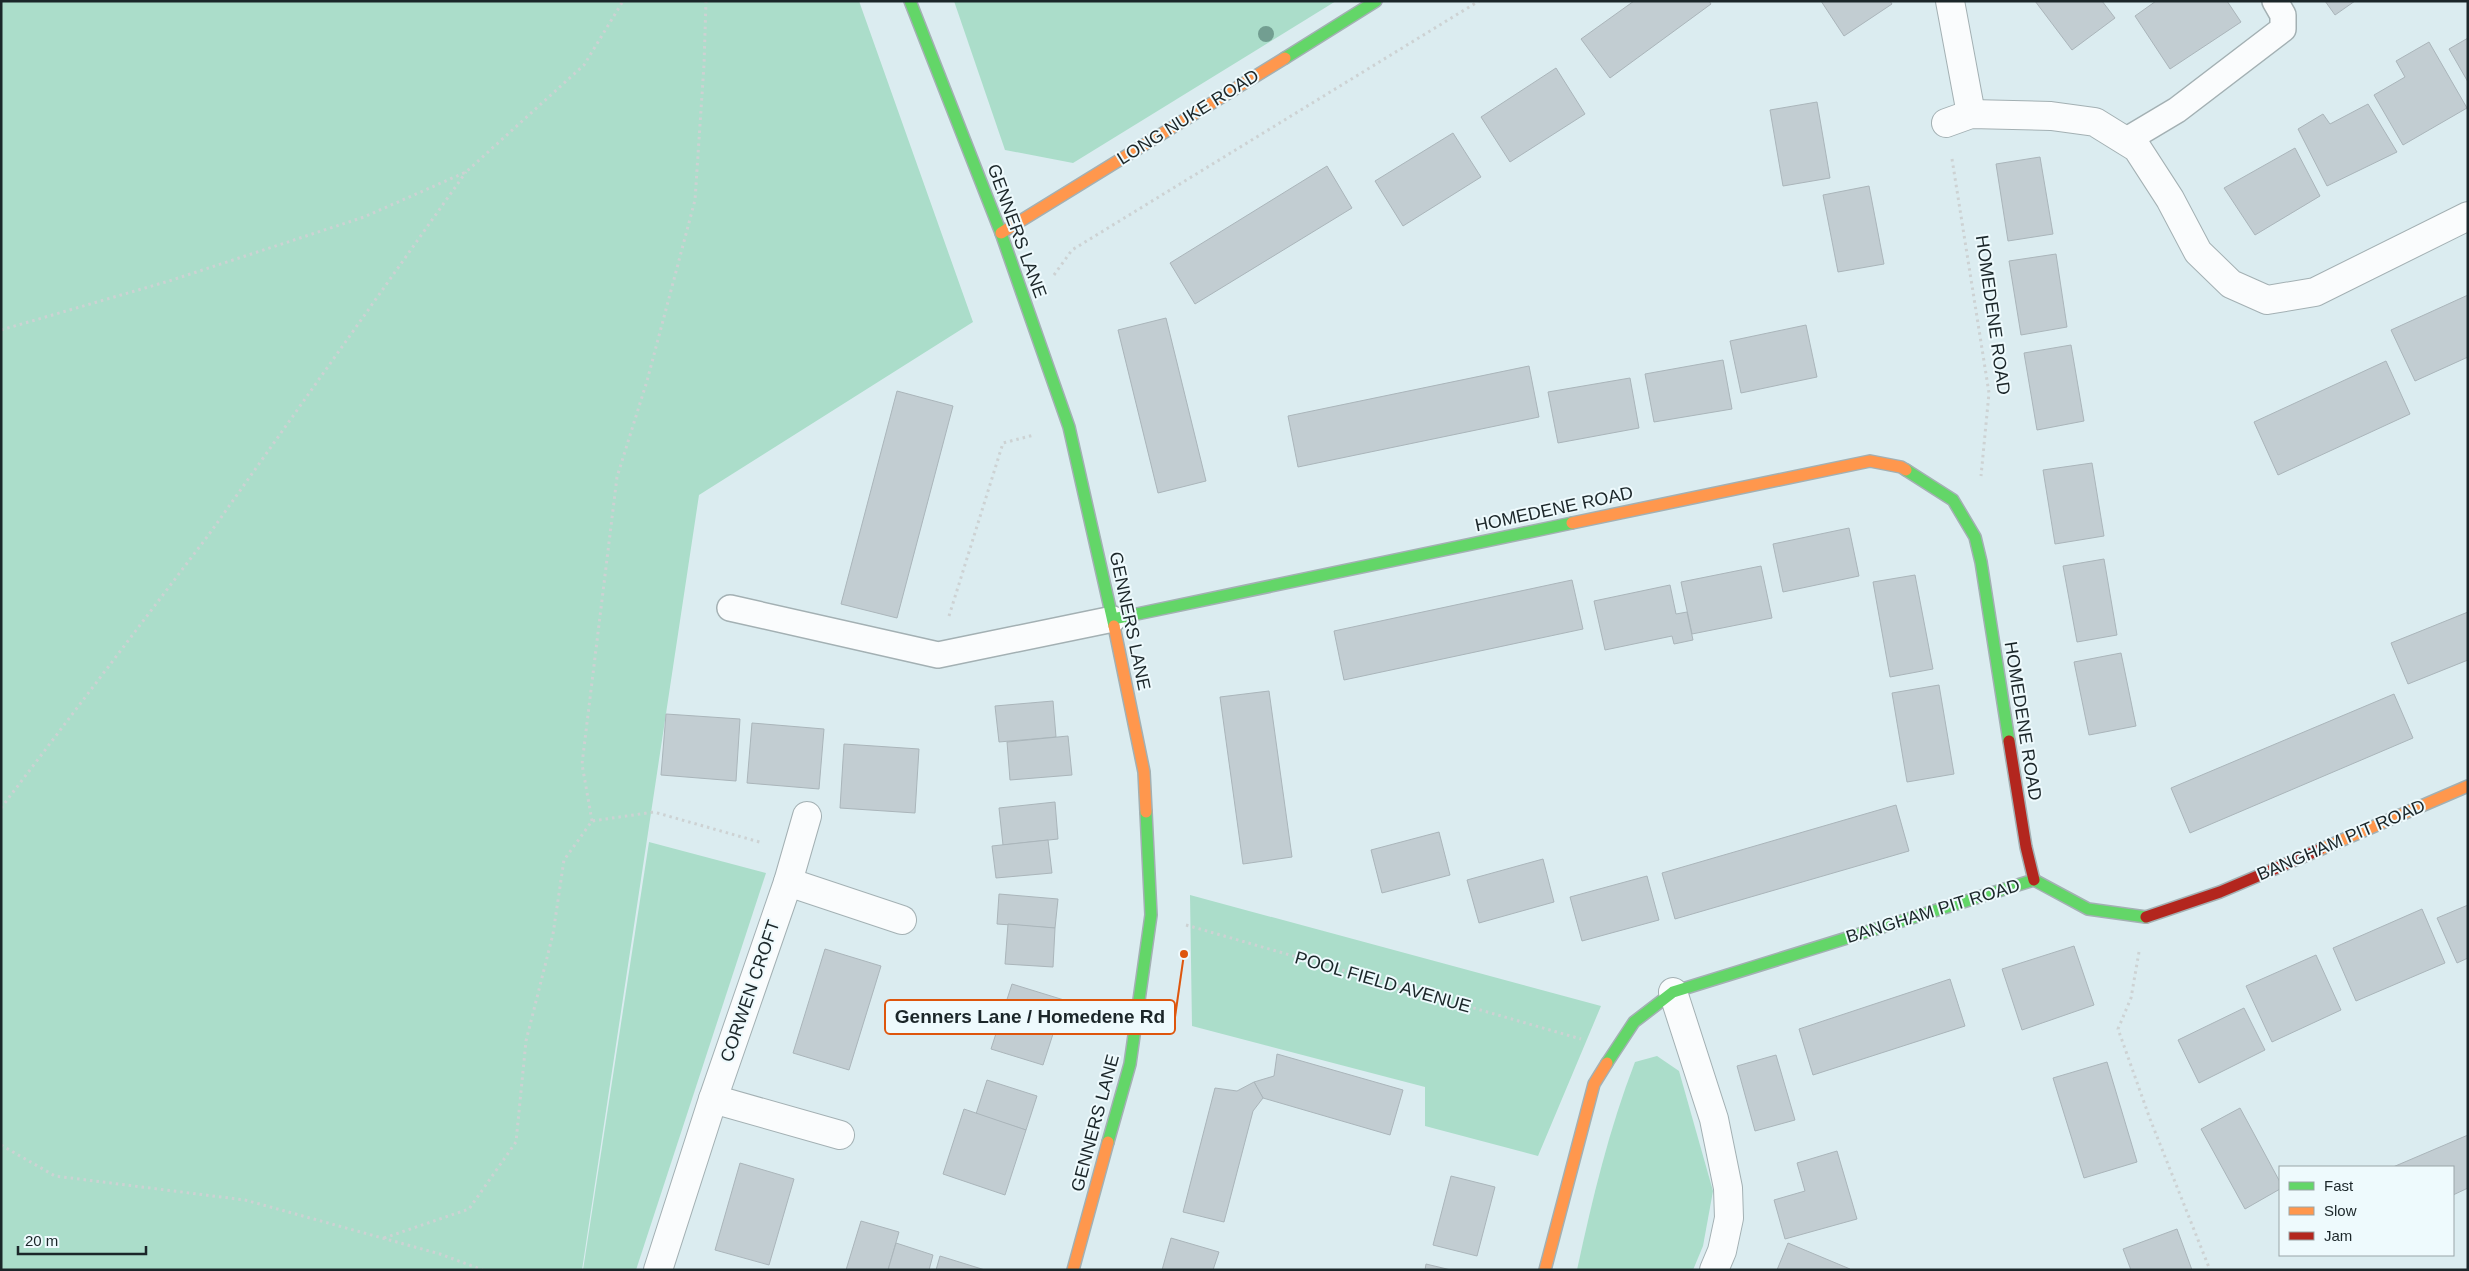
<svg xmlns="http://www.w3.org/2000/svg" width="2469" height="1271" viewBox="0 0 2469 1271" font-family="Helvetica,sans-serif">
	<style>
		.green { fill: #abddca }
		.building { fill: #c2cdd2; stroke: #aab5ba }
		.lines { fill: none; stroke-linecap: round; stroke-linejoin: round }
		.lane-casing { stroke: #a3b0b3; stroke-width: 28 }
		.street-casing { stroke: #a3b0b3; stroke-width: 30 }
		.fast-casing { stroke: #a3b0b3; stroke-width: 14 }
		.slow-casing { stroke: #a3b0b3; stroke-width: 14 }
		.jam-casing { stroke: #a3b0b3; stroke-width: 14 }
		.path { stroke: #cdd2d3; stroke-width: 3; stroke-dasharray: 2.5 4; stroke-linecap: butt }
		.lane { stroke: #fafcfd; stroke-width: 25 }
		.street { stroke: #fafcfd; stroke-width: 28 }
		.fast { stroke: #63d668; stroke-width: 11 }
		.slow { stroke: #ff974d; stroke-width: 11 }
		.jam { stroke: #b3261e; stroke-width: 11 }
		.tree { fill: #729e91 }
		.labels { text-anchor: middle; stroke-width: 4; stroke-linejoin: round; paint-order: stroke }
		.street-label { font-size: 18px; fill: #1b2629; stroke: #eefafd }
		.leader { fill: none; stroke: #de560d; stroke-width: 2 }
		.callout-dot { fill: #de560d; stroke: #eefafd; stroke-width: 2 }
		.callout { fill: #eefafd; stroke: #de560d; stroke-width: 2 }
		.callout-label { font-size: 19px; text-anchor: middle; font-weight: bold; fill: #1b2629 }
	</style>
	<rect width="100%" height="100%" fill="#dbecf0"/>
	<g class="green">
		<polygon points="1,1 859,1 973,322 699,495 582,1270 1,1270"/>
		<polygon points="954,1 1336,1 1073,163 1005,150"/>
		<polygon points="649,842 766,873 636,1270 583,1270"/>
		<polygon points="1190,895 1601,1006 1538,1156 1425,1126 1425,1087 1192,1026"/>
		<path d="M1657,1056L1679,1071L1713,1191L1703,1246L1693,1270H1577C1592,1200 1609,1129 1635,1062Z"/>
	</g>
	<g class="building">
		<polygon points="1634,1 1709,1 1711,4 1610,78 1581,39"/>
		<polygon points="1821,1 1890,1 1892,4 1844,36"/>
		<polygon points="2035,1 2102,1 2115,18 2072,50"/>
		<polygon points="2156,1 2227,1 2241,22 2170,69 2135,16"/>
		<polygon points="2325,1 2355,1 2335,15"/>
		<polygon points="2468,38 2468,82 2449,49"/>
		<polygon points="2429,42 2467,108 2403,145 2374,95 2405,77 2396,61"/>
		<polygon points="1556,68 1585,114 1510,162 1481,117"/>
		<polygon points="1817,102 1830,178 1783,186 1770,110"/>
		<polygon points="2368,104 2397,152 2327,186 2298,129 2323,114 2330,124"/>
		<polygon points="1453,133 1481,177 1403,226 1375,181"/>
		<polygon points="2295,148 2320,196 2255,235 2224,188"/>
		<polygon points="2040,157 2053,234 2008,241 1996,164"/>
		<polygon points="1327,166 1352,208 1195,304 1170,263"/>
		<polygon points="1869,186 1884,264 1838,272 1823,195"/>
		<polygon points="2056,254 2067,327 2021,335 2009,261"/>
		<polygon points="2468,295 2468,357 2415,381 2391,330"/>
		<polygon points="1166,318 1206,481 1158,493 1118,330"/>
		<polygon points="1806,325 1817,377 1741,393 1730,341"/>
		<polygon points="2071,345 2084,421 2037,430 2024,353"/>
		<polygon points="1723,360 1732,409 1654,422 1645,374"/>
		<polygon points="2386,361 2410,414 2278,475 2254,422"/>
		<polygon points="1529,366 1539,417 1298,467 1288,416"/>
		<polygon points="1630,378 1639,428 1558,443 1548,392"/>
		<polygon points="897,391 953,406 897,618 841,604"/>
		<polygon points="2092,463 2104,536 2055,544 2043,470"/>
		<polygon points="1849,528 1859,576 1783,592 1773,544"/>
		<polygon points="2104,559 2117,635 2077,642 2063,566"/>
		<polygon points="1761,566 1772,618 1692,634 1681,582"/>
		<polygon points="1915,575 1933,669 1890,677 1873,582"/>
		<polygon points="1572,580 1583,629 1344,680 1334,631"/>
		<polygon points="1670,585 1676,614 1687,612 1693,640 1674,644 1672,636 1605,650 1594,601"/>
		<polygon points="2468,612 2468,660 2408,684 2391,643"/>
		<polygon points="2121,653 2136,726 2089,735 2074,662"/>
		<polygon points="1939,685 1954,774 1907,782 1892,693"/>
		<polygon points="1269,691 1292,857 1243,864 1220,697"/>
		<polygon points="2394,694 2413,738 2190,833 2171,788"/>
		<polygon points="1053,701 1056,737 999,742 995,706"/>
		<polygon points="666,714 740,719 736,781 661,775"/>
		<polygon points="752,723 824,729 819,789 747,783"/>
		<polygon points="1068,736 1072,775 1010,780 1007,742"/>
		<polygon points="844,744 919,749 915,813 840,808"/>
		<polygon points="1055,802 1058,839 1003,845 999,808"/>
		<polygon points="1896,805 1909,851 1675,919 1662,873"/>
		<polygon points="1439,832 1450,875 1382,893 1371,850"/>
		<polygon points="1048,840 1052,873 996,878 992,846"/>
		<polygon points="1543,859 1554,902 1479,923 1467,880"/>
		<polygon points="1647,876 1659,920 1582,941 1570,897"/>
		<polygon points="999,894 1058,899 1055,928 997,924"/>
		<polygon points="2468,905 2468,958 2457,963 2437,918"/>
		<polygon points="2422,909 2445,963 2356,1001 2333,948"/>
		<polygon points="1008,924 1055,928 1053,967 1005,964"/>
		<polygon points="2074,946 2094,1005 2022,1030 2002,969"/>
		<polygon points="825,949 881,966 849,1070 793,1053"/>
		<polygon points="2316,955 2341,1010 2272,1042 2246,986"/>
		<polygon points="1950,979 1965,1026 1813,1075 1799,1029"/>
		<polygon points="1012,984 1064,1000 1043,1065 991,1049"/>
		<polygon points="2244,1008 2265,1050 2199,1083 2178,1040"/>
		<polygon points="1277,1054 1403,1090 1390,1135 1263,1098 1254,1082 1274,1076"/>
		<polygon points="1776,1055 1795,1120 1755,1131 1737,1066"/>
		<polygon points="2107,1062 2137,1162 2084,1178 2053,1078"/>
		<polygon points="987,1080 1037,1096 1026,1130 976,1114"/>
		<polygon points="1254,1082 1263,1098 1253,1111 1224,1222 1183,1212 1215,1088 1237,1091"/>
		<polygon points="2240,1108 2280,1182 2280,1189 2245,1209 2201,1129"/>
		<polygon points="964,1109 1026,1130 1005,1195 943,1174"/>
		<polygon points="2468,1135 2468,1188 2453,1195 2453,1167 2393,1167"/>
		<polygon points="1837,1151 1857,1219 1785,1239 1774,1200 1805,1191 1797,1163"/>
		<polygon points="740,1163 794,1179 769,1265 715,1250"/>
		<polygon points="1451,1176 1495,1187 1477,1256 1433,1245"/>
		<polygon points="861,1221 899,1232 888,1270 846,1270"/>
		<polygon points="2177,1229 2192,1270 2131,1270 2123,1249"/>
		<polygon points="1171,1238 1219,1252 1213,1270 1162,1270"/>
		<polygon points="896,1243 933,1255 929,1270 888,1270"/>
		<polygon points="1788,1243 1850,1269 1850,1270 1777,1270"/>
		<polygon points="940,1256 985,1270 936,1270"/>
		<polygon points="1426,1264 1451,1270 1425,1270"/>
	</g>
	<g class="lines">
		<g class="lane-casing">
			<g id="lane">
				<polyline points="2125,141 2177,110 2283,29 2283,15 2275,1"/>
				<polyline points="730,608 938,655 1113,619"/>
			</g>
		</g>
		<g class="street-casing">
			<g id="street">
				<polyline points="1950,1 1971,114"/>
				<polyline points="1946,123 1971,114 2051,116 2095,122 2137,148 2170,199 2198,252 2231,284 2267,300 2315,292 2468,216"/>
				<polyline points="788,882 902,920"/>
				<polyline points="1673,992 1714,1119 1728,1188 1729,1218 1722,1251 1714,1270"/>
				<polyline points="713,1099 840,1135"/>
				<polyline points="658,1270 713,1099 788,882 807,816"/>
			</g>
		</g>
		<g class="fast-casing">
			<g id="fast">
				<polyline points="910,1 1001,233 1069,427 1114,626"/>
				<polyline points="1285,58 1376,1"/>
				<polyline points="1906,470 1953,500 1975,537 1981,562 2009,741"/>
				<polyline points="1113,619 1572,523"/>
				<polyline points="1607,1063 1634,1022 1673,992 2034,880 2088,909 2146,917"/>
				<polyline points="1108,1142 1130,1064 1151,915 1146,812"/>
			</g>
		</g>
		<g class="slow-casing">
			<g id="slow">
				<polyline points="1001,233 1285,58"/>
				<polyline points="1572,523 1870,461 1901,467 1906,470"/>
				<polyline points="1114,626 1144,772 1146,812"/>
				<polyline points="2319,850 2468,786"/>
				<polyline points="1073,1270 1108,1142"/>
				<polyline points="1545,1270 1594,1084 1607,1063"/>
			</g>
		</g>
		<g class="jam-casing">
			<g id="jam">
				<polyline points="2009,741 2026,847 2034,880"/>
				<polyline points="2146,917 2220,892 2319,850"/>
			</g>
		</g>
		<g class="path">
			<polyline points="1952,159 1989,393 1981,476"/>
			<polyline points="1054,275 1072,250 1479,1"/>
			<polyline points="1,330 169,281 364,217 466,172 584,65 623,1"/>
			<polyline points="949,616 1003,443 1034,435"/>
			<polyline points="1,808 210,533 466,172"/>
			<polyline points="592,821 582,764 617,477 647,381 695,200 704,65 706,1"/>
			<polyline points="1186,925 1581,1039"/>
			<polyline points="2139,952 2131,998 2118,1029 2150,1119 2210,1270"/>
			<polyline points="1,1145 55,1176 245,1200 440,1254 483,1270"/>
			<polyline points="384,1238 469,1209 516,1142 526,1041 553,934 564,860 592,821 654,812 763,843"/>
		</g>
		<use href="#lane" class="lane"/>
		<use href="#street" class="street"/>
		<use href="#fast" class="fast"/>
		<use href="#slow" class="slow"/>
		<use href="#jam" class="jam"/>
	</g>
	<circle class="tree" cx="1266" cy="34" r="8"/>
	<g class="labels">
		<g class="street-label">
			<text transform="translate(1188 117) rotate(-32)" y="6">LONG NUKE ROAD</text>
			<text transform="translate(1017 231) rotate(70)" y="6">GENNERS LANE</text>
			<text transform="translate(1993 315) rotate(82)" y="6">HOMEDENE ROAD</text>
			<text transform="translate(1554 509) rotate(-12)" y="6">HOMEDENE ROAD</text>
			<text transform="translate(1130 621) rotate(78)" y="6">GENNERS LANE</text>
			<text transform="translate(2023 721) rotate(81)" y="6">HOMEDENE ROAD</text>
			<text transform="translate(2341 840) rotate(-23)" y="6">BANGHAM PIT ROAD</text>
			<text transform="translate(1933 911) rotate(-17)" y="6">BANGHAM PIT ROAD</text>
			<text transform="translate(1383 982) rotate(16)" y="6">POOL FIELD AVENUE</text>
			<text transform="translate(750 991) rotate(-71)" y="6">CORWEN CROFT</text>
			<text transform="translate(1095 1123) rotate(-75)" y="6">GENNERS LANE</text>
		</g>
	</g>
	<path class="leader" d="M1184 954L1175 1017"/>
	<circle class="callout-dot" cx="1184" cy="954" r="5"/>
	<rect class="callout" x="885" y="1000" width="290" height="34" rx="5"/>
	<g class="callout-label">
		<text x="1030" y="1023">Genners Lane / Homedene Rd</text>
	</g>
	<rect width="2469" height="1271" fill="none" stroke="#1b2629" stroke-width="5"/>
	<rect x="2279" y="1166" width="175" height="90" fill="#eefafd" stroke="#9aa5a8"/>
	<rect x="2289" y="1182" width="25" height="8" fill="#63d668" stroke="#9aa5a8"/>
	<text x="2324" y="1191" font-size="15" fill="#1b2629">Fast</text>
	<rect x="2289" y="1207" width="25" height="8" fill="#ff974d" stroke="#9aa5a8"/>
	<text x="2324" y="1216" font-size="15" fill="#1b2629">Slow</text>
	<rect x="2289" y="1232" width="25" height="8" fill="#b3261e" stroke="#9aa5a8"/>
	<text x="2324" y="1241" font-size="15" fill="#1b2629">Jam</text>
	<path d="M18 1246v8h128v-8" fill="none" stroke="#1b2629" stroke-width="2.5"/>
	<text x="25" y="1246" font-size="15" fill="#1b2629" stroke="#eefafd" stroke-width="4" paint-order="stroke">20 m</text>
</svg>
